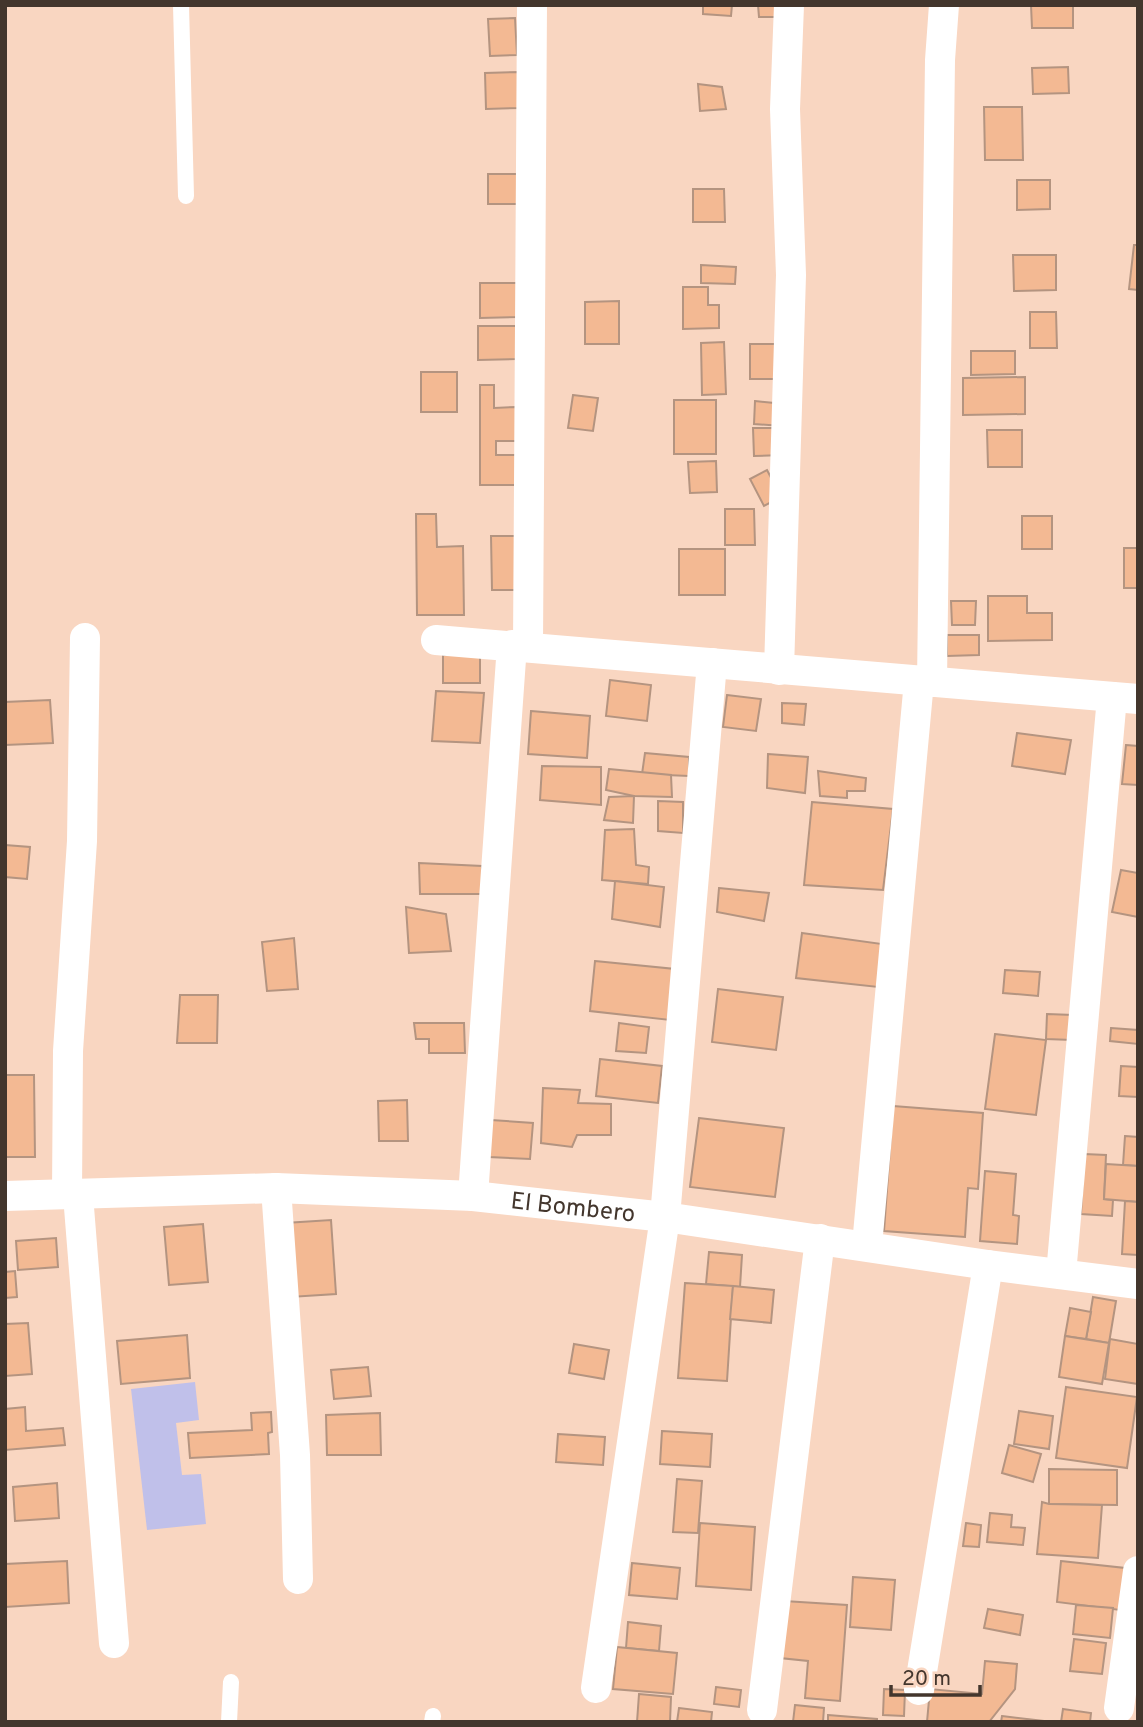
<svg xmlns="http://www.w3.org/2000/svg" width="1143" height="1727" viewBox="0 0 1143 1727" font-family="Overpass,sans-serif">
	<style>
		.green { fill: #c0c0ea }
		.building { fill: #f3b993; stroke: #b49480; stroke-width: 2 }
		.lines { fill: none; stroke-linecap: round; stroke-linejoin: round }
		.lane { stroke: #fff; stroke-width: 16 }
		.street { stroke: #fff; stroke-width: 30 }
		.labels { text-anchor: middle; stroke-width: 5; stroke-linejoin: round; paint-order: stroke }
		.street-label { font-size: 24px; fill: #43362d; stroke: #f9d6c1 }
	</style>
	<rect width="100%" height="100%" fill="#f9d6c1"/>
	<polygon class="green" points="195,1382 199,1420 176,1423 182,1475 201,1474 206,1524 147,1530 131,1389"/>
	<g class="building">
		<polygon points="703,5 732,5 731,16 703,14"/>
		<polygon points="758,5 778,5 778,17 759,17"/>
		<polygon points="1031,5 1073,5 1073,28 1032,28"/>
		<polygon points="515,18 517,55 490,56 488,19"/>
		<polygon points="1068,67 1069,93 1033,94 1032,68"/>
		<polygon points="521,72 521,108 486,109 485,73"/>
		<polygon points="698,84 722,87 726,109 700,111"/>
		<polygon points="984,107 1022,107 1023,160 985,160"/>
		<rect x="488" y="174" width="33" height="30"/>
		<polygon points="1017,180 1050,180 1050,209 1017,210"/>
		<polygon points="693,189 724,189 725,222 693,222"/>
		<polygon points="1134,245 1138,245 1138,290 1129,289"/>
		<polygon points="1013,255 1056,255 1056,290 1014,291"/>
		<polygon points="701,265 736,267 735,284 701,283"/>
		<polygon points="480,283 517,283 517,317 480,318"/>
		<polygon points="683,287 708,287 708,305 719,305 719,328 683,329"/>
		<polygon points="619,301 619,344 585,344 585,302"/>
		<polygon points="1030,312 1056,312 1057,348 1030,348"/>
		<polygon points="478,326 516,326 516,359 478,360"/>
		<polygon points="724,342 726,394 702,395 701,343"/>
		<rect x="750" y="344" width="30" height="35"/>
		<polygon points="971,351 1015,351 1015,374 971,375"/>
		<rect x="421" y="372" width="36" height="40"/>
		<polygon points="1025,377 1025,414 963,415 963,378"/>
		<polygon points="480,385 494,385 494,408 516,407 516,441 496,441 496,455 517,455 517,485 480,485"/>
		<polygon points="573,395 598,398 593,431 568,428"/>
		<rect x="674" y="400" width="42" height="54"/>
		<polygon points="755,401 784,404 782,426 754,424"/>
		<polygon points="753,428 783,428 783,455 754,456"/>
		<polygon points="987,430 1022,430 1022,467 988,467"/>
		<polygon points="716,461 717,492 690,493 688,462"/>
		<polygon points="767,470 781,497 764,506 750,479"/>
		<polygon points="725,509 754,509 755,545 725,545"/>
		<polygon points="416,514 436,514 437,547 463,546 464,615 417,615"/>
		<rect x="1022" y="516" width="30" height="33"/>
		<polygon points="491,536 522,536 522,590 492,590"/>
		<rect x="1124" y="548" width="14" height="40"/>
		<rect x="679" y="549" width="46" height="46"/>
		<polygon points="988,596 1027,596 1027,613 1052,613 1052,640 988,641"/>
		<polygon points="951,601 976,601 975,625 952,625"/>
		<polygon points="947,635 979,635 979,655 947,656"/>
		<rect x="443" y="655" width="37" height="28"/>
		<polygon points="610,680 651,685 647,721 606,716"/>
		<polygon points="436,691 484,693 480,743 432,741"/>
		<polygon points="727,695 761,699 756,731 723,727"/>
		<polygon points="50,700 53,743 5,745 5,702"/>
		<polygon points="782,703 806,704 804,725 782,723"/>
		<polygon points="531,711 590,716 587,758 528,754"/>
		<polygon points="1017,733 1071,740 1065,774 1012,766"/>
		<polygon points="1126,745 1138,746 1138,785 1122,784"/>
		<polygon points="645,753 689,757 689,776 642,774"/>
		<polygon points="768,754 808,757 805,793 767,788"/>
		<polygon points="542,766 601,767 601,805 540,800"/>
		<polygon points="609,769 671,775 672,797 634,796 606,790"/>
		<polygon points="818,771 866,778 865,791 847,791 847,798 820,796"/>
		<polygon points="634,796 633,823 604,820 609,797"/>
		<polygon points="658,801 683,802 683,833 658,831"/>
		<polygon points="812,802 893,809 883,890 804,885"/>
		<polygon points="634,829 636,865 649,867 648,884 602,880 605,830"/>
		<polygon points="5,845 30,847 27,879 5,877"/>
		<polygon points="419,863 482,866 483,894 420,894"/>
		<polygon points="1121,870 1138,873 1138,917 1112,912"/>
		<polygon points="615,881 664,887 660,927 612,919"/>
		<polygon points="719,888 769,893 764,921 717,912"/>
		<polygon points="406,907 446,914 451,951 409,953"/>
		<polygon points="802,933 882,944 878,987 796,978"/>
		<polygon points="294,938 298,989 267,991 262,942"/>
		<polygon points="595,961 675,969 670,1020 590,1011"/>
		<polygon points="1005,970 1040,972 1038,996 1003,993"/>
		<polygon points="718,989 783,997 776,1050 712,1042"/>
		<polygon points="180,995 218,995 217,1043 177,1043"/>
		<polygon points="1047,1014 1073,1015 1072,1040 1046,1039"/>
		<polygon points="414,1023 464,1023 465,1053 429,1053 429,1039 416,1039"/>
		<polygon points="619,1023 649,1027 646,1053 616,1051"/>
		<polygon points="1111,1028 1138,1030 1138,1044 1110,1041"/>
		<polygon points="995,1034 1046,1040 1036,1115 985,1109"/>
		<polygon points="600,1059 662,1066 658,1103 596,1096"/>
		<polygon points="1121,1066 1138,1067 1138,1097 1119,1096"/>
		<polygon points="5,1075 34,1075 35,1157 5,1157"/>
		<polygon points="543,1088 580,1090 578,1103 611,1104 611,1135 577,1135 572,1147 541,1143"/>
		<polygon points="407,1100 408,1141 379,1141 378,1101"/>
		<polygon points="893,1106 983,1113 978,1189 968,1188 965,1237 884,1231"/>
		<polygon points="699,1118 784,1128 775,1197 690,1187"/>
		<polygon points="491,1120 533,1123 530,1159 489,1157"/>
		<polygon points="1125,1136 1138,1137 1138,1166 1123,1165"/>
		<polygon points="1084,1154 1106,1155 1104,1199 1113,1200 1112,1216 1081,1214"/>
		<polygon points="1106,1164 1138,1166 1138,1202 1104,1199"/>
		<polygon points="985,1171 1016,1174 1013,1215 1019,1216 1017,1244 980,1241"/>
		<polygon points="1125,1201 1138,1202 1138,1255 1122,1254"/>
		<polygon points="331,1220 336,1294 290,1297 285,1223"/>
		<polygon points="203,1224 208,1282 169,1285 164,1227"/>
		<polygon points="56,1238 58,1267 18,1270 16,1241"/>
		<polygon points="709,1252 742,1255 740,1287 706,1284"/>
		<polygon points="15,1271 17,1297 5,1298 5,1272"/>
		<polygon points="685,1283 733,1286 727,1381 678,1378"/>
		<polygon points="733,1286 774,1290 771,1323 730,1319"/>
		<polygon points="1093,1297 1116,1301 1109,1343 1086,1339"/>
		<polygon points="1070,1308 1091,1312 1086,1339 1065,1336"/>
		<polygon points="28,1323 32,1374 5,1376 5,1324"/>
		<polygon points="187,1335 190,1378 121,1384 117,1341"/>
		<polygon points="1065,1336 1109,1343 1102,1384 1059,1377"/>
		<polygon points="1110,1339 1138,1344 1138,1384 1105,1379"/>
		<polygon points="574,1344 609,1350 604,1379 569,1373"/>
		<polygon points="368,1367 371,1396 334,1399 331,1370"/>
		<polygon points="1066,1387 1137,1397 1127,1468 1056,1458"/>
		<polygon points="25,1407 26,1431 63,1428 65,1445 5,1450 5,1409"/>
		<polygon points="1019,1411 1053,1416 1049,1449 1014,1444"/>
		<polygon points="271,1412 272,1432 268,1433 269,1454 190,1458 188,1433 252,1430 251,1413"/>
		<polygon points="380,1413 381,1455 327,1455 326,1415"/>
		<polygon points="662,1431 712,1434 710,1467 660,1464"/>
		<polygon points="558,1434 605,1437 603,1465 556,1462"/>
		<polygon points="1009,1445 1041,1454 1033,1482 1002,1473"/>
		<polygon points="1049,1469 1117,1470 1117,1505 1049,1504"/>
		<polygon points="677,1479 702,1481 698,1533 673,1532"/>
		<polygon points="57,1483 59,1518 15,1521 13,1487"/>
		<polygon points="1042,1502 1049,1504 1102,1505 1098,1558 1037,1554"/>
		<polygon points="990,1513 1012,1515 1011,1527 1025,1528 1023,1545 987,1542"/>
		<polygon points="700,1523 755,1527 751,1590 696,1586"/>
		<polygon points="966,1523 981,1525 979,1547 963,1546"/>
		<polygon points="67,1561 69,1603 5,1607 5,1564"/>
		<polygon points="1061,1561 1125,1568 1120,1610 1057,1602"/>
		<polygon points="632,1563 680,1568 677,1599 629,1595"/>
		<polygon points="853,1577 895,1580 891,1630 850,1627"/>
		<polygon points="784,1601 847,1605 840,1701 805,1698 808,1661 780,1658"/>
		<polygon points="1076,1605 1113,1608 1110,1638 1073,1634"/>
		<polygon points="988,1609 1023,1615 1020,1635 984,1628"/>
		<polygon points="628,1622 661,1626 659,1651 626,1648"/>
		<polygon points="1074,1639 1106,1643 1102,1674 1070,1671"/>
		<polygon points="617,1647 677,1653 673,1694 613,1689"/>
		<polygon points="985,1661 1017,1664 1015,1689 989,1722 927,1722 930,1689 982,1694"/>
		<polygon points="716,1687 741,1690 739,1707 714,1704"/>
		<polygon points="884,1689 905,1690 904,1716 883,1715"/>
		<polygon points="639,1694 671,1697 670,1722 637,1722"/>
		<polygon points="795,1705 824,1708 823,1722 793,1722"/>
		<polygon points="679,1708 712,1712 711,1722 677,1722"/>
		<polygon points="1063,1709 1091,1713 1090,1722 1061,1722"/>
		<polygon points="828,1715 877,1719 877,1722 828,1722"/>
		<polygon points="1002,1716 1053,1722 1001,1722"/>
	</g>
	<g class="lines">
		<g class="lane">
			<polyline points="181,5 186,196"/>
			<polyline points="229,1722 231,1682"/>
			<polyline points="432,1722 433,1716"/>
		</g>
		<g class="street">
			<polyline points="85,638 82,841 68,1051 67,1194 78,1195 114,1643"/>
			<polyline points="436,640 1138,699"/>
			<polyline points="528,646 532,5"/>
			<polyline points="779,670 791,275 785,109 789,5"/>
			<polyline points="276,1188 295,1455 298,1579"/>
			<path id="s1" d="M5,1196L276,1188L473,1196L665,1217L988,1265L1138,1284"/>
			<polyline points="473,1196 512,645"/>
			<polyline points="867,1245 919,681 932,682 940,60 944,5"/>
			<polyline points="1061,1274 1112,697"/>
			<polyline points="596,1688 665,1217 712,663"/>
			<polyline points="919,1690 988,1265"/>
			<polyline points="1119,1708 1138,1571"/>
			<polyline points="762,1710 820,1239"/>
		</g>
	</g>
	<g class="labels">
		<g class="street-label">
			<text dy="8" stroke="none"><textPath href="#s1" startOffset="569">El Bombero</textPath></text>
		</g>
	</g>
	<rect width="1143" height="1727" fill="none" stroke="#43362d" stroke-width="14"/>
	<path d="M891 1685v10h89v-10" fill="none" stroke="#43362d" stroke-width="3.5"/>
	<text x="902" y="1685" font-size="21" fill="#43362d" stroke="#f9d6c1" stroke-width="5" paint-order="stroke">20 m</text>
</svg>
